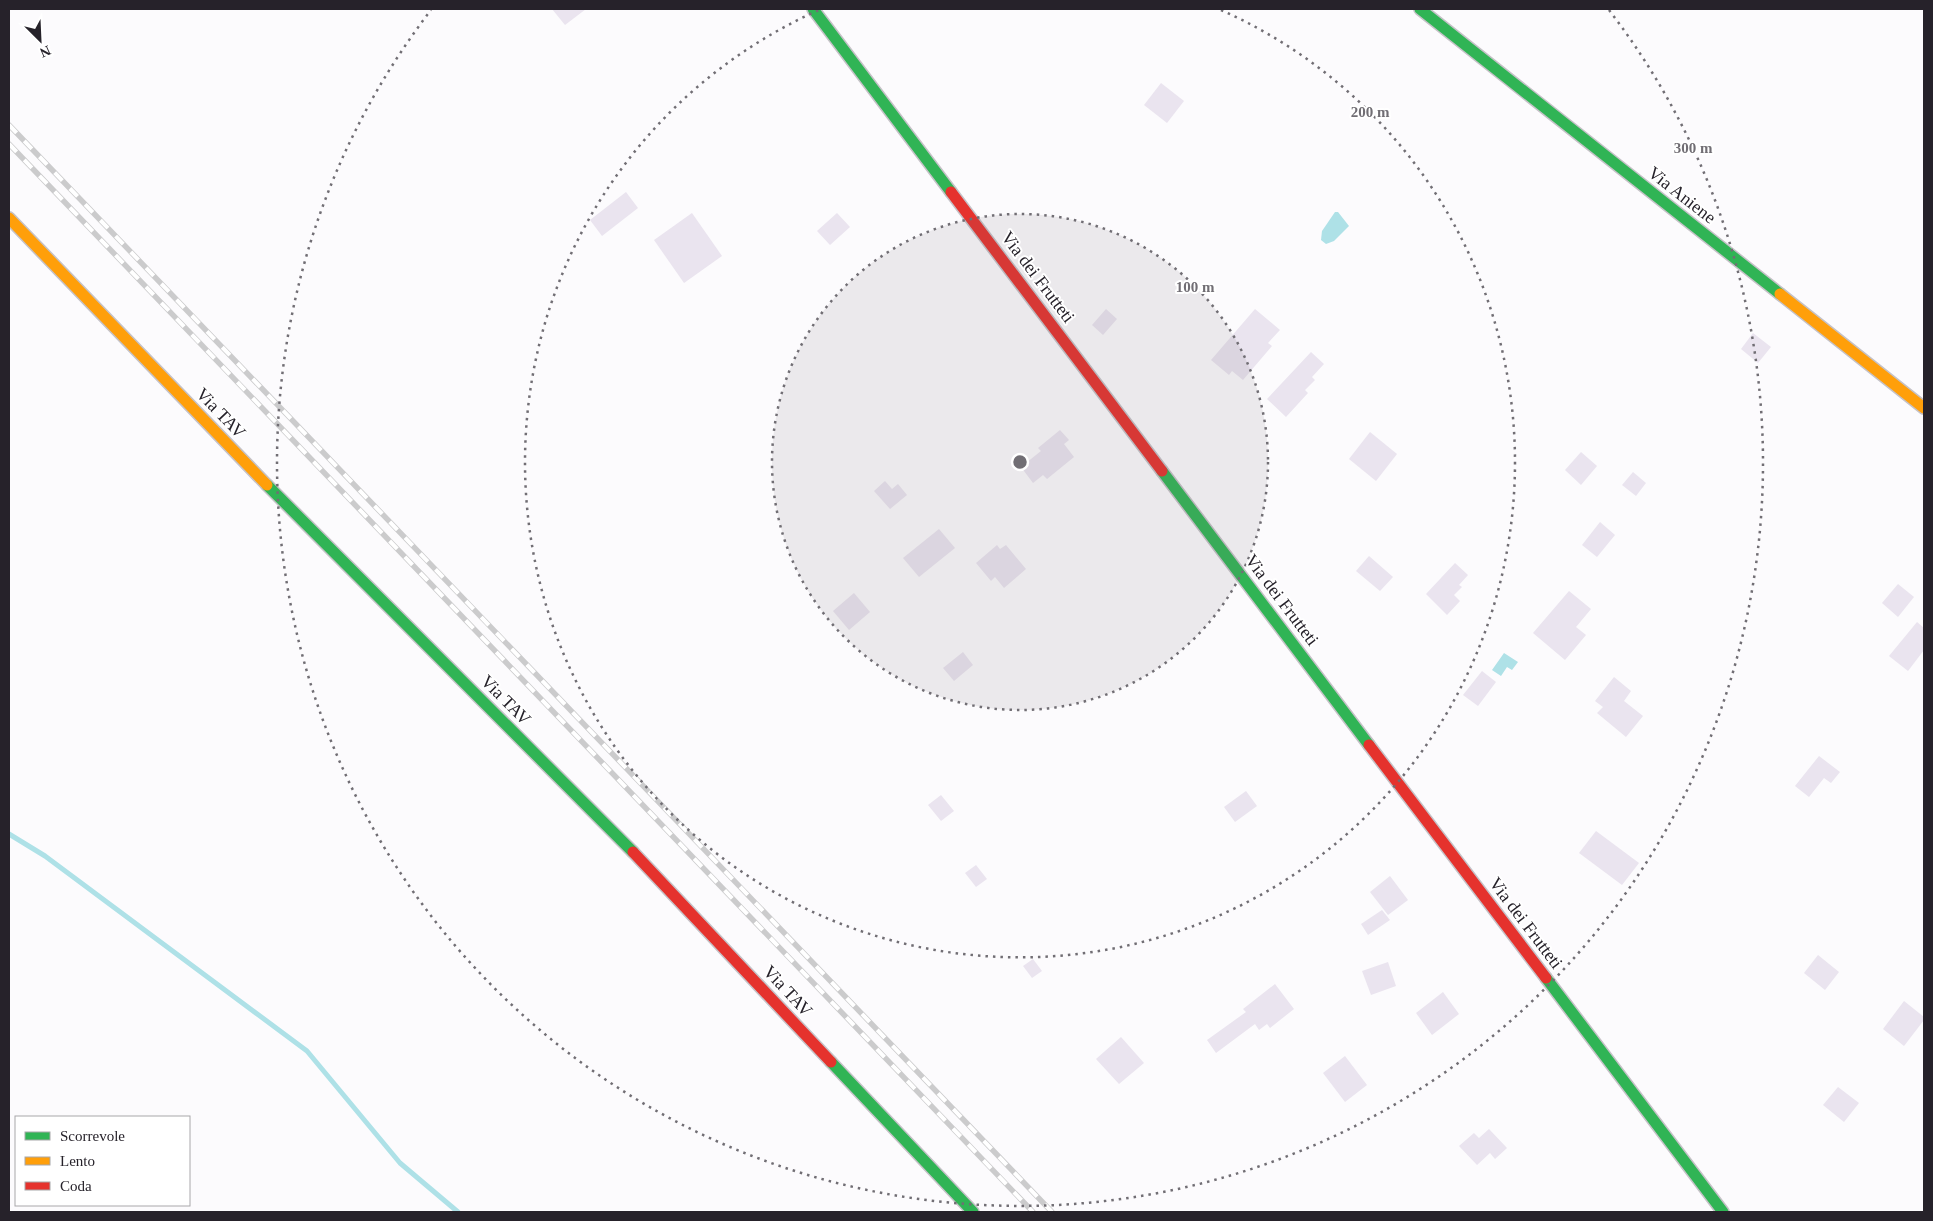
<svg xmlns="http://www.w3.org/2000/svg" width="1933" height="1221" viewBox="0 0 1933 1221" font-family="'Times New Roman',serif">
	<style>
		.water { fill: #aee1e7 }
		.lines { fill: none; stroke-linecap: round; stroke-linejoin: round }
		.stream { stroke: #aee1e7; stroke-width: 5 }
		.building { fill: #eae4ef }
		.fast-casing { stroke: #c5c2c7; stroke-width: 14 }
		.slow-casing { stroke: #c5c2c7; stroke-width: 14 }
		.jam-casing { stroke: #c5c2c7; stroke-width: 14 }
		.fast { stroke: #30b455; stroke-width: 11 }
		.slow { stroke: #ff9f0a; stroke-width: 11 }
		.jam { stroke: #e5322d; stroke-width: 11 }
		.rail-casing { stroke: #cbcbcc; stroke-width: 5.5 }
		.rail { stroke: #fff; stroke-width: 4; stroke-dasharray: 11; stroke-linecap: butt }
		.ring { fill: none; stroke: #716e74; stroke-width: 2.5; stroke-dasharray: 2.5 5 }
		.labels { text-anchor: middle; stroke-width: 4; stroke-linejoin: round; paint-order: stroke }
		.street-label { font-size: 18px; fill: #26222a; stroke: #fff }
		.centre { fill: #716e74; stroke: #fff; stroke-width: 2.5 }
		.ring-label { font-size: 15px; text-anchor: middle; font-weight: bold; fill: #716e74; stroke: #fff; stroke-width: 4; stroke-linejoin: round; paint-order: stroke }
	</style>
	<rect width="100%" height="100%" fill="#fcfbfd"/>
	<g class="water">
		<polygon points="1335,212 1338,212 1349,226 1334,241 1326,244 1321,240 1322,231"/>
		<polygon points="1504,653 1518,662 1512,670 1507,667 1501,676 1492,670"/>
	</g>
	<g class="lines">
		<polyline class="stream" points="9,834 45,856 307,1051 400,1163 458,1212"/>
	</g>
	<g class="building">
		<polygon points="552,9 586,9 565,25"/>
		<polygon points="1161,83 1184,101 1167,123 1144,105"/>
		<polygon points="626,192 638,208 602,236 590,220"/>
		<polygon points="692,213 722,256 684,283 654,240"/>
		<polygon points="837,213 850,227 830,245 817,231"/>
		<polygon points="1106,309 1117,319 1103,335 1092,325"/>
		<polygon points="1255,309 1280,330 1268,343 1272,346 1243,380 1232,371 1229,375 1211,360"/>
		<polygon points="1753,333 1771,347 1758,363 1741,349"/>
		<polygon points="1311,352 1324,364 1312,377 1315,380 1305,390 1308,393 1286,417 1267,399"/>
		<polygon points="1060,430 1069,440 1064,444 1074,457 1047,479 1043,475 1033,483 1021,467 1041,451 1038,448"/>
		<polygon points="1370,432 1397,454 1376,481 1349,459"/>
		<polygon points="1581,452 1597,466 1581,485 1565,470"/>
		<polygon points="1633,472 1646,483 1636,496 1622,485"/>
		<polygon points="885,481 892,489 898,484 907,495 890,509 874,491"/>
		<polygon points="1600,522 1615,535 1597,557 1582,545"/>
		<polygon points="939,529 955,548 919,577 903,558"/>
		<polygon points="997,545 1000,549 1006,545 1026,569 1004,588 995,577 991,581 976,563"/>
		<polygon points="1369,556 1393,577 1380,591 1356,571"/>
		<polygon points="1455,563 1468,575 1459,585 1462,587 1454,595 1460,601 1447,615 1426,594"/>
		<polygon points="1898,584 1914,597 1898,617 1882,603"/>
		<polygon points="1569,591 1591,609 1576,627 1586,635 1565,660 1533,633"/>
		<polygon points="854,593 870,612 849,630 833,611"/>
		<polygon points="1917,622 1924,628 1924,650 1908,671 1889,656"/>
		<polygon points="963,652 973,665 954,681 943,668"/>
		<polygon points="1482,671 1496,682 1478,706 1463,695"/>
		<polygon points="1614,677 1631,691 1624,701 1643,716 1626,737 1597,713 1603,707 1595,701"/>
		<polygon points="1819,756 1840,772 1831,783 1824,778 1809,797 1795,786"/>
		<polygon points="1246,791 1257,806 1235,822 1224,807"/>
		<polygon points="941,795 954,811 941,821 928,805"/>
		<polygon points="1596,831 1639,863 1622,885 1579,853"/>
		<polygon points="976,865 987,879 976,887 965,873"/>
		<polygon points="1390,876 1408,900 1388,915 1370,892"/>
		<polygon points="1382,910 1390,920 1368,935 1361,924"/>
		<polygon points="1818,955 1839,972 1825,990 1804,973"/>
		<polygon points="1033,959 1042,971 1032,978 1023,966"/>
		<polygon points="1388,962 1396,986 1371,995 1362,971"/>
		<polygon points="1275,984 1294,1009 1270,1028 1267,1024 1259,1030 1255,1024 1216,1053 1207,1040 1246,1012 1243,1009"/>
		<polygon points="1443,992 1459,1014 1432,1035 1416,1013"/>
		<polygon points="1904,1001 1924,1017 1924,1020 1904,1046 1883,1029"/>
		<polygon points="1121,1037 1144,1063 1119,1084 1096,1059"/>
		<polygon points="1345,1056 1367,1085 1345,1102 1323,1073"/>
		<polygon points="1838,1087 1859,1103 1844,1122 1823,1105"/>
		<polygon points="1489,1129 1507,1148 1495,1159 1490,1153 1477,1165 1459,1146 1474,1133 1479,1138"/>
	</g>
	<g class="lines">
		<g class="fast-casing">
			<g id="fast">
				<polyline points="813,9 951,192"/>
				<polyline points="1420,9 1780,294"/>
				<polyline points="1162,471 1369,745"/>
				<polyline points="267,485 633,852"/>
				<polyline points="1546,978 1723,1212"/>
				<polyline points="831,1062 973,1212"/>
			</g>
		</g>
		<g class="slow-casing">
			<g id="slow">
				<polyline points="9,218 267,485"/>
				<polyline points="1780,294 1924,408"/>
			</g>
		</g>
		<g class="jam-casing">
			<g id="jam">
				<polyline points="951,192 1162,471"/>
				<polyline points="1369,745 1546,978"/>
				<polyline points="633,852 831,1062"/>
			</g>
		</g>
		<use href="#fast" class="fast"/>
		<use href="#slow" class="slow"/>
		<use href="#jam" class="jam"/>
		<g class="rail-casing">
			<g id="rail">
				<polyline points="9,125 1052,1212"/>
				<polyline points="9,144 1033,1212"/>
			</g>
		</g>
		<use href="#rail" class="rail"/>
	</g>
	<circle cx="1020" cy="462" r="248" fill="#716e74" fill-opacity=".12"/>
	<g class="ring">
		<circle cx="1020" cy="462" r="248"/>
		<path d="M1221 10A495 495 0 1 1 819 10"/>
		<path d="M1609 10A743 743 0 1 1 431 10"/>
	</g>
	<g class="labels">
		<g class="street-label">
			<text transform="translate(1682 195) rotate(38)" y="6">Via Aniene</text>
			<text transform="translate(1038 277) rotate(53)" y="6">Via dei Frutteti</text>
			<text transform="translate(221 413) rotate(46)" y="6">Via TAV</text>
			<text transform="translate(1282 600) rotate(53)" y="6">Via dei Frutteti</text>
			<text transform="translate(506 700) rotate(45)" y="6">Via TAV</text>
			<text transform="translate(1526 923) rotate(53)" y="6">Via dei Frutteti</text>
			<text transform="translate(788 991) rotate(47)" y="6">Via TAV</text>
		</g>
	</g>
	<circle cx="1020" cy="462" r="8" class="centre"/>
	<g class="ring-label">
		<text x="1370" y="117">200 m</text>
		<text x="1693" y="153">300 m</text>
		<text x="1195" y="292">100 m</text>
	</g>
	<rect width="1933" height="1221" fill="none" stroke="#26222a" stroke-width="20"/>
	<rect x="15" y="1116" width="175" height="90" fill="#ffffff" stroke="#a8a7aa"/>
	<rect x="25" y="1132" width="25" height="8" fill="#30b455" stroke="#a8a7aa"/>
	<text x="60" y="1141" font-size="15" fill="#26222a">Scorrevole</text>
	<rect x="25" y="1157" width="25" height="8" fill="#ff9f0a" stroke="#a8a7aa"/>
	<text x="60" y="1166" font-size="15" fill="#26222a">Lento</text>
	<rect x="25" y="1182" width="25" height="8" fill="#e5322d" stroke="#a8a7aa"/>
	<text x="60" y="1191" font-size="15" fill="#26222a">Coda</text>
	<g transform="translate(40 40) rotate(156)" stroke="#ffffff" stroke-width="4" paint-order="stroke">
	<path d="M0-4L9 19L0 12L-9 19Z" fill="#26222a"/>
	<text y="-8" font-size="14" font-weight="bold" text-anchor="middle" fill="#26222a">N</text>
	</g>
</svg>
